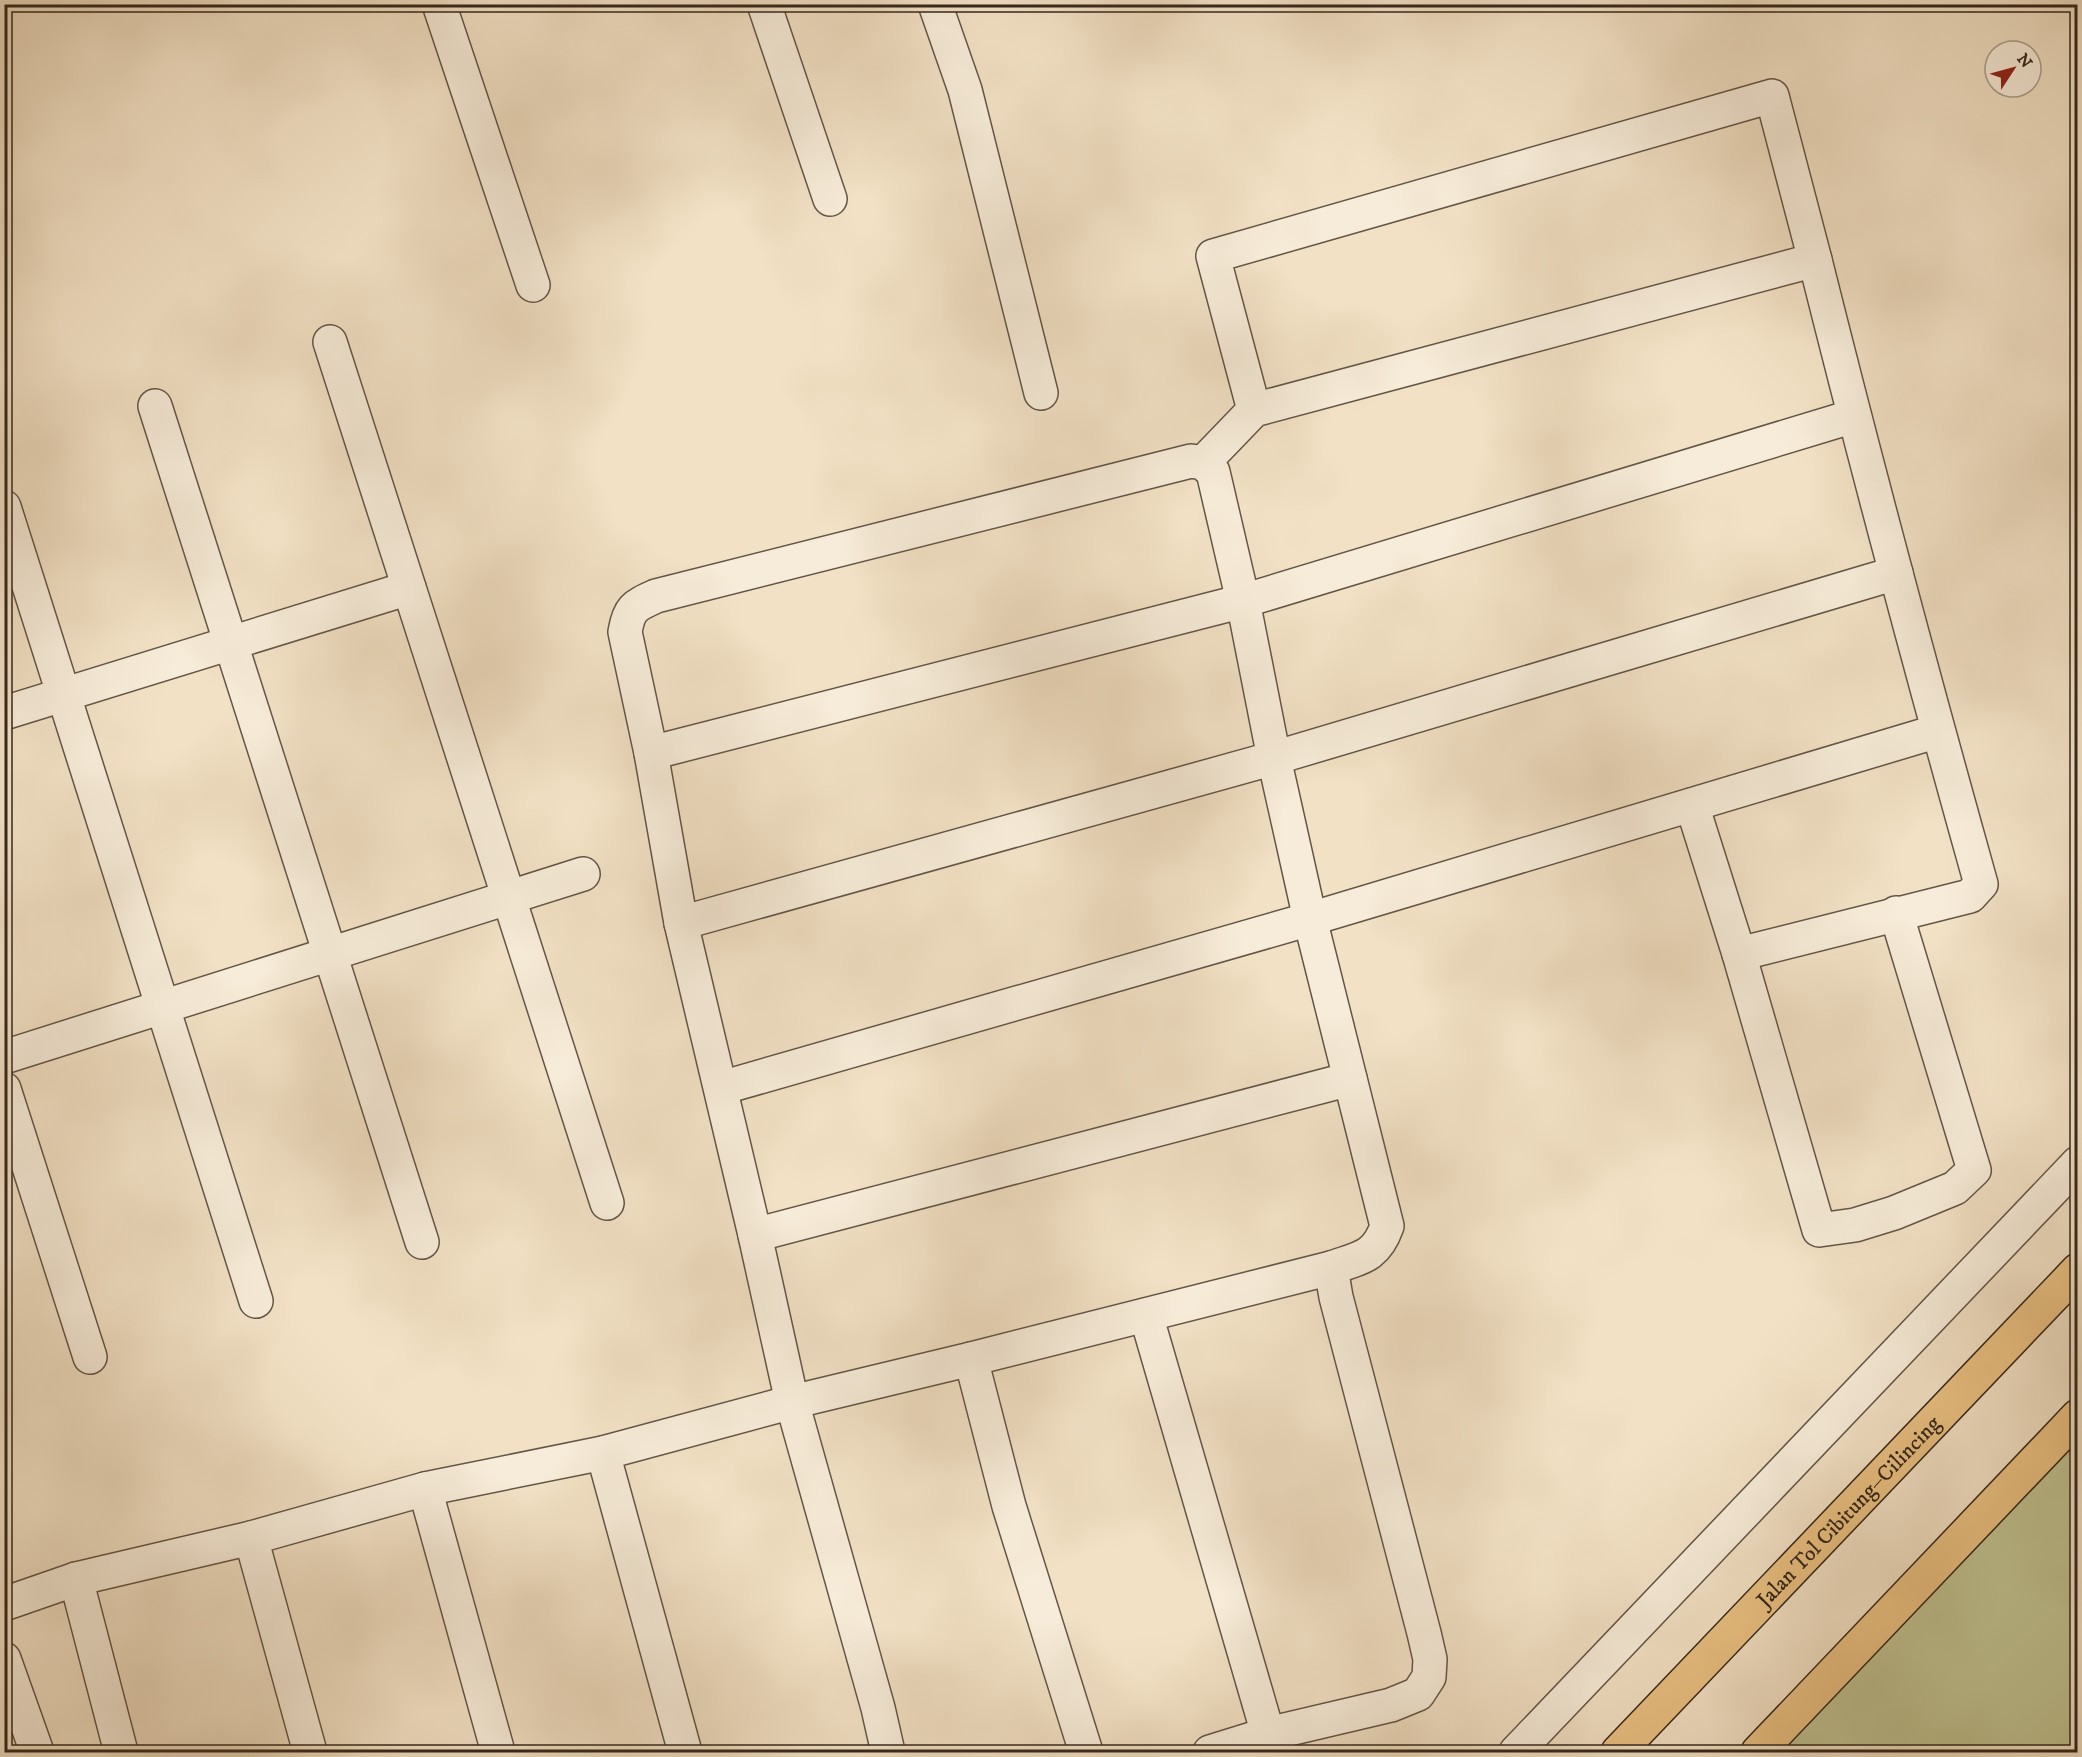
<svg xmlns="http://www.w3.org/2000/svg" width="2082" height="1757" viewBox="0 0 2082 1757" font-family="'IM FELL DW Pica',serif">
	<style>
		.green { fill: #bfc191; stroke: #7a7457; stroke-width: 1.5 }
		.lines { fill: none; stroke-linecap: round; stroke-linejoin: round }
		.minor-casing { stroke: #645647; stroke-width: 36 }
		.motorway-casing { stroke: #34281d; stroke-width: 36 }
		.minor { stroke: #f7ecd9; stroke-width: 33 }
		.motorway { stroke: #e9c082; stroke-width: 33 }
		.labels { text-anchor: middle; stroke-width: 4.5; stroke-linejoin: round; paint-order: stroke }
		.street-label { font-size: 22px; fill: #34281d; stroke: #f7ecd9 }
	</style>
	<rect width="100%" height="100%" fill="#f2e1c5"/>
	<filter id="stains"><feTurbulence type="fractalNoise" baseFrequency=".00333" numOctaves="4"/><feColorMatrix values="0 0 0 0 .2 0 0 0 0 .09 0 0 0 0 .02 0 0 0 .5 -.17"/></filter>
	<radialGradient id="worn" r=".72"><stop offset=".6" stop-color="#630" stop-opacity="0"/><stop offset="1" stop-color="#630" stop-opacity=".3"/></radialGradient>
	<path class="green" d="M2077,1416V1752H1758Z"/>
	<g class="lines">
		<defs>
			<g id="minor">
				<path d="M439,4L533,285"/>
				<path d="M764,4L830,199"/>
				<path d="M935,4L965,90L1041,393"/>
				<path d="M330,342L607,1203"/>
				<path d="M155,406L422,1242"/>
				<path d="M1203,463L1254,410L1815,260L1772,96L1213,256L1254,410"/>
				<path d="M4,507L256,1301"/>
				<path d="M4,713L409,588"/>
				<path d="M651,753L1243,601L1854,416"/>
				<path d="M1692,805L1739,954L1819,1230L1855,1225L1894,1213L1955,1188L1974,1170L1896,913"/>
				<path d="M681,923L1274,758L1896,573"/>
				<path d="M1739,954L1970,896L1981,884C1923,677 1867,468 1815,260"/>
				<path d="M4,1057L583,874"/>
				<path d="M721,1088L1310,919L1938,731"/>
				<path d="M4,1089L90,1357"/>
				<path d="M755,1235L1350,1079"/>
				<path d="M1146,1315L1268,1734"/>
				<path d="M971,1359L1009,1506L1086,1752"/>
				<path d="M603,1453L685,1752"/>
				<path d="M425,1489L498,1752"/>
				<path d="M251,1538L310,1752"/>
				<path d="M76,1579L121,1752"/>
				<path d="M4,1604L76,1579L251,1538L425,1489L603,1453L792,1402L971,1359L1331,1268L1336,1297L1424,1633L1430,1659L1429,1677L1418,1694L1391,1705L1268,1734L1210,1752"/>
				<path d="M4,1659L37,1752"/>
				<path d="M888,1752L878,1708L792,1402L755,1235L681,923L651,753L625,632C629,608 634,606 656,596L1191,461L1203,463L1213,472L1243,601L1274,758L1310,919L1387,1226C1376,1258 1359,1258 1331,1268"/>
				<path d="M1516,1752L2078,1163"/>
			</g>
			<g id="motorway">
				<path id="s1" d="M1618,1752L2078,1270"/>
				<path d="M1758,1752L2078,1416"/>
			</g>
		</defs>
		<use href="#minor" class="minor-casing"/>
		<use href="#motorway" class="motorway-casing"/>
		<use href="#minor" class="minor"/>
		<use href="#motorway" class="motorway"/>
	</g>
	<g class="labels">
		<g class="street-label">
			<text dy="8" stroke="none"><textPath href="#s1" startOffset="333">Jalan Tol Cibitung–Cilincing</textPath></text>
		</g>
	</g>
	<rect width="2082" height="1757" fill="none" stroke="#f2e1c5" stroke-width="24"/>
	<rect x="6" y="6" width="2070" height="1745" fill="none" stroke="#34281d" stroke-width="3"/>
	<rect x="12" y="12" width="2058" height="1733" fill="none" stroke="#34281d" stroke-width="1.5"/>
	<g transform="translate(2013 69) rotate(54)"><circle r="28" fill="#f7ecd9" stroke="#a99e8e" stroke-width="1.5"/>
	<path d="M0-4.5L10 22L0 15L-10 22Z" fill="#8f2418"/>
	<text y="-9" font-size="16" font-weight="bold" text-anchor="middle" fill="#34281d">N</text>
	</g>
	<rect width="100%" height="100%" filter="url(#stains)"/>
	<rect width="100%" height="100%" fill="url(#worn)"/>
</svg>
